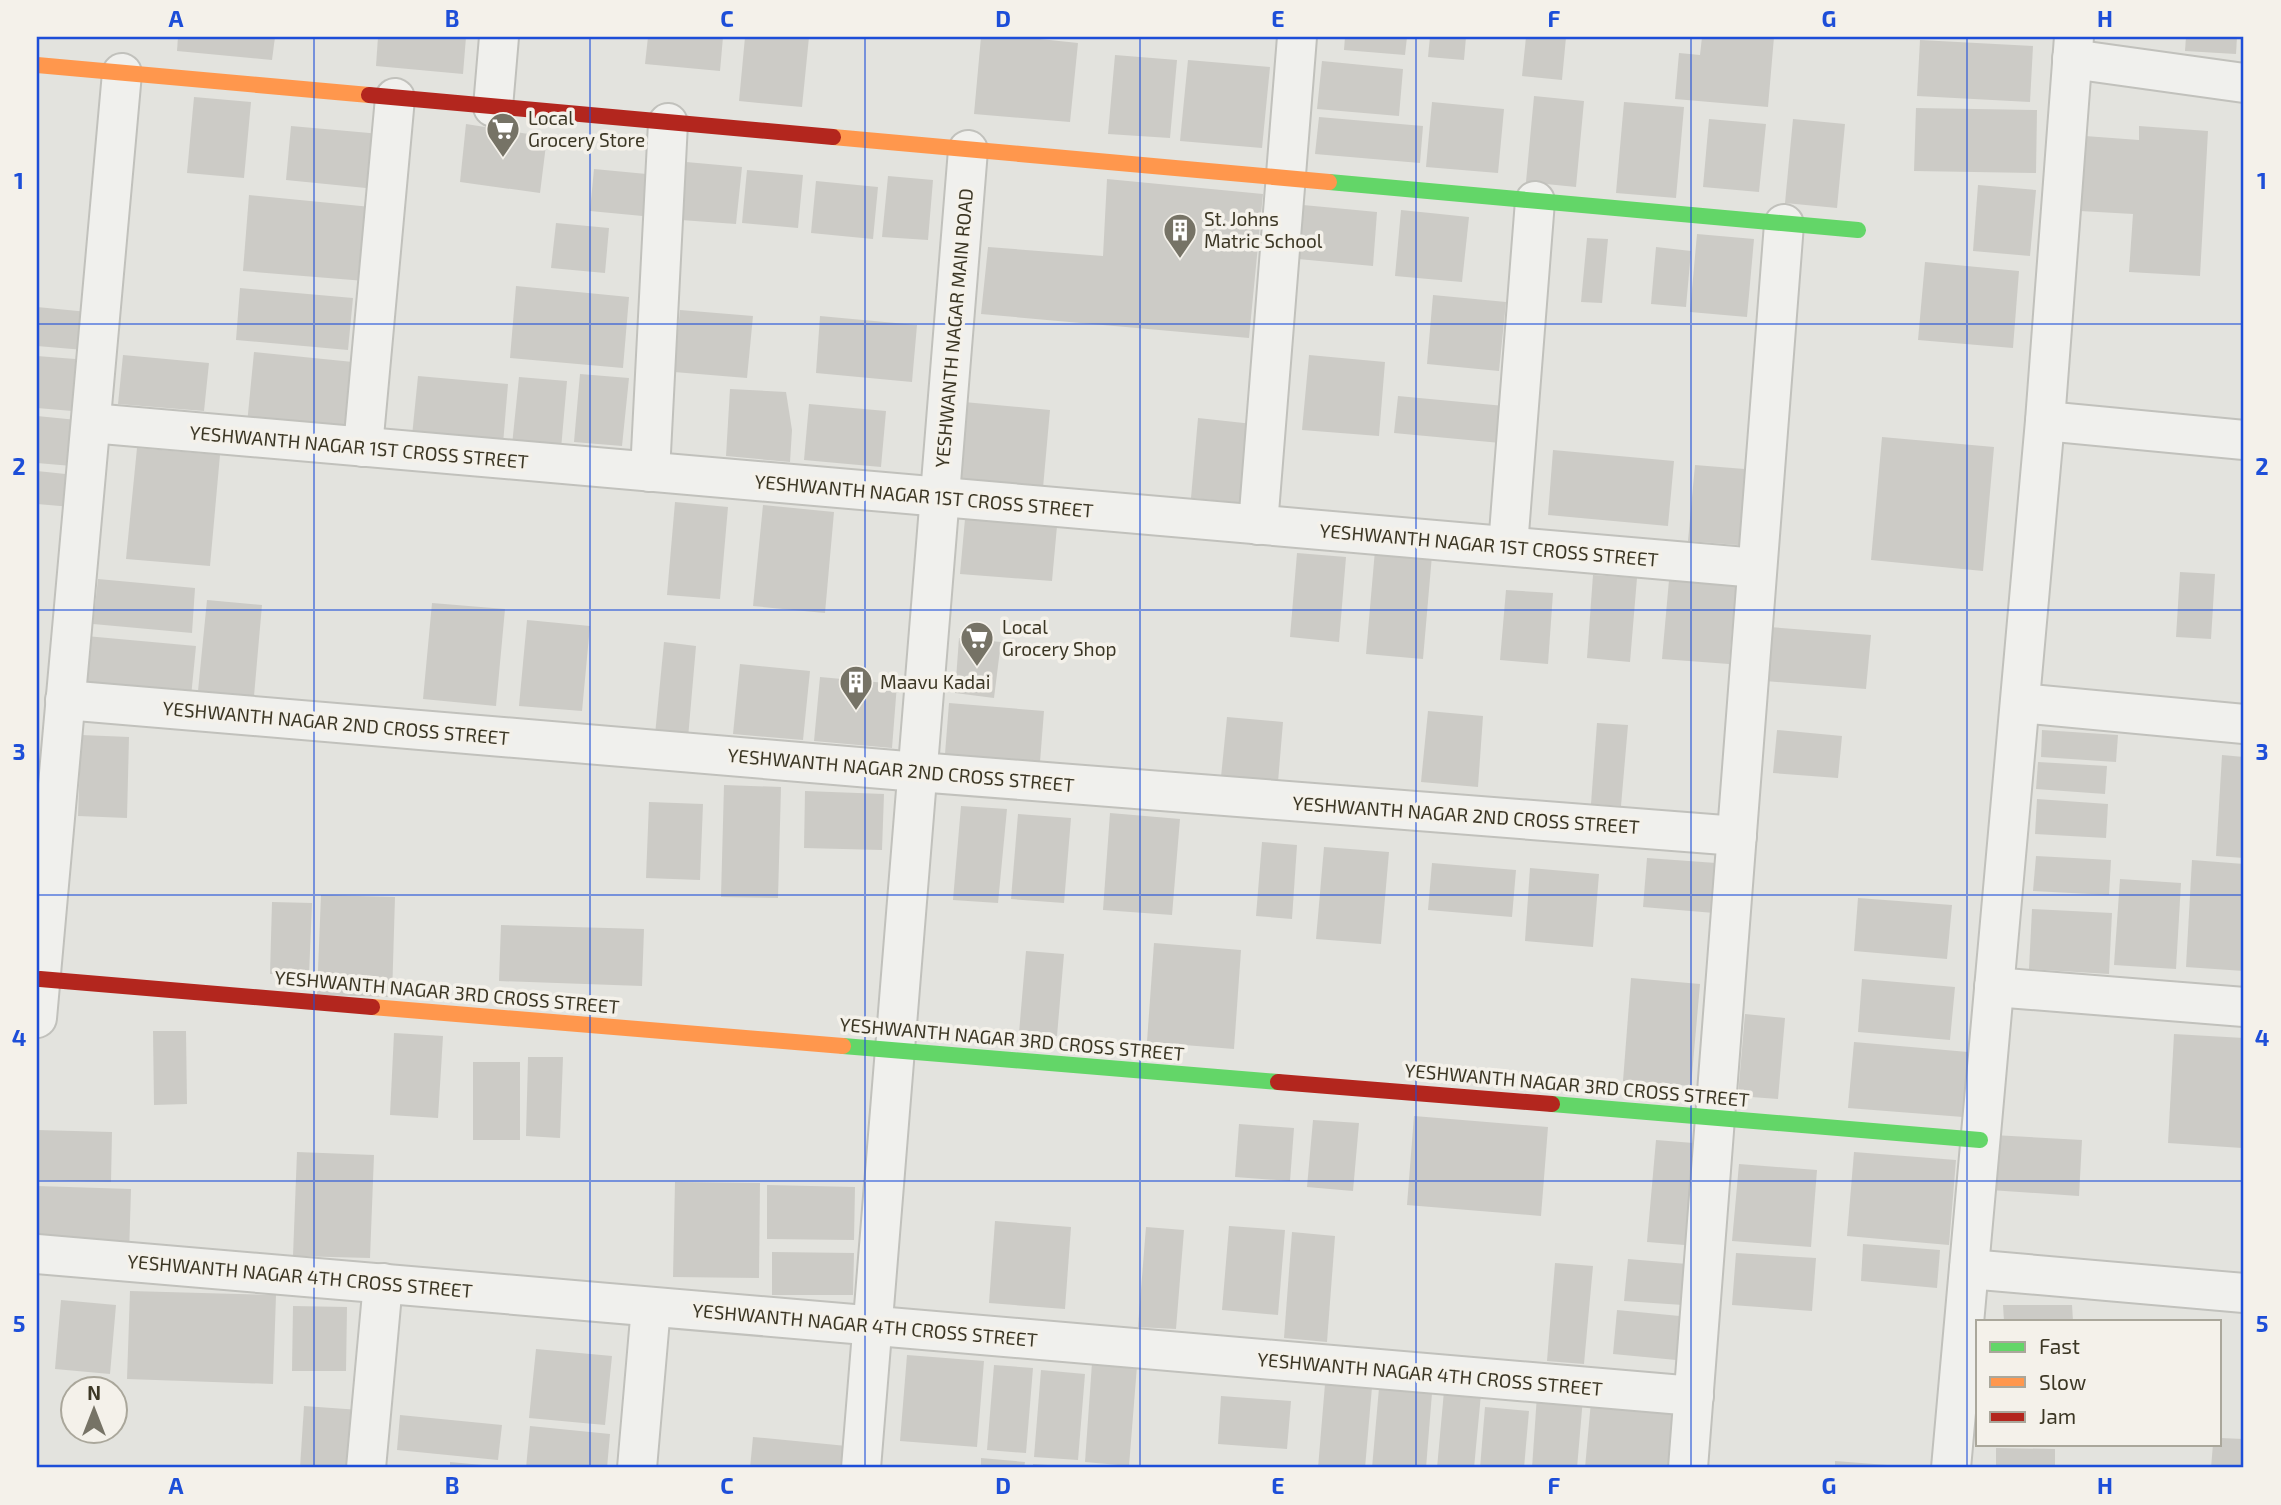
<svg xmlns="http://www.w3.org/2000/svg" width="2281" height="1505" viewBox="0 0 2281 1505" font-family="'Exo 2',sans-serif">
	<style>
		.building { fill: #cccbc6 }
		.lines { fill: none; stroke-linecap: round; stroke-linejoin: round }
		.street-casing { stroke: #c1c1bc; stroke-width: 42 }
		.street { stroke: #f0f0ed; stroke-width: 38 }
		.fast { stroke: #63d668; stroke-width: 16 }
		.slow { stroke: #ff974d; stroke-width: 16 }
		.jam { stroke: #b3261e; stroke-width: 16 }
		.grid { fill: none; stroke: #1d4ed8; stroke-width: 2; stroke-opacity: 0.55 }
		.labels { text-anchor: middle; stroke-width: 7; stroke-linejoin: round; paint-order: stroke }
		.poi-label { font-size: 19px; fill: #3c3725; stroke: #f4f1ea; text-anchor: start }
		.street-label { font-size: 19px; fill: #3c3725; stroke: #f4f1ea }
		.neatline { fill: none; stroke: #1d4ed8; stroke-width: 2.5 }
		.grid-label { font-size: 23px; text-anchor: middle; font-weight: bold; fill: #1d4ed8 }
	</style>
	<rect width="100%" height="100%" fill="#e3e3de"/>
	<g class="building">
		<path d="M178,37H275L272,60L177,51Z"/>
		<path d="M378,37H466L463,74L376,66Z"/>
		<path d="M648,37H723L720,71L645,64Z"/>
		<path d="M745,37H809L802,107L739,101Z"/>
		<path d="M981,37H1021L1078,43L1070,122L974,114Z"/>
		<path d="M1345,37H1407L1405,55L1344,50Z"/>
		<path d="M1430,37H1466L1464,60L1428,57Z"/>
		<path d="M1526,37H1566L1562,80L1522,76Z"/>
		<path d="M1702,37H1774L1768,107L1675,99L1679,53L1700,55Z"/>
		<path d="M2186,37H2237L2236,54L2185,51Z"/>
		<path d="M1920,40L2033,46L2030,102L1917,96Z"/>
		<path d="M1115,55L1177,60L1170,138L1108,134Z"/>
		<path d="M1188,60L1270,67L1262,148L1180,141Z"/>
		<path d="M1322,61L1403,69L1399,116L1317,109Z"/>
		<path d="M1534,96L1584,101L1576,187L1526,182Z"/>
		<path d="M194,97L251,102L244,178L187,173Z"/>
		<path d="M1432,102L1504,109L1498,173L1426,167Z"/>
		<path d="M1624,102L1684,107L1676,198L1616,193Z"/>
		<path d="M1916,108L2037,110L2036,173L1914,171Z"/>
		<path d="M1319,117L1423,126L1420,163L1315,154Z"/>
		<path d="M1709,119L1766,124L1759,192L1703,187Z"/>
		<path d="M1793,119L1845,124L1837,208L1785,203Z"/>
		<path d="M466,124L547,137L540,193L460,182Z"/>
		<path d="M291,126L392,135L386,190L286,180Z"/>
		<path d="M2139,126L2208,131L2200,276L2129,272L2133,214L2080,211L2085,136L2139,140Z"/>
		<path d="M686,162L742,167L736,224L681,220Z"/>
		<path d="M594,169L657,175L653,217L590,211Z"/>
		<path d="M747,170L803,175L798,228L742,223Z"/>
		<path d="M888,176L933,180L928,240L882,237Z"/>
		<path d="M1107,179L1263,194L1249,338L981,314L988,247L1103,256Z"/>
		<path d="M816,181L878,187L873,239L811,233Z"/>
		<path d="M1978,185L2036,190L2030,256L1973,251Z"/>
		<path d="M249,195L371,207L365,281L243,271Z"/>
		<path d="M1303,205L1377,212L1373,266L1298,259Z"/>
		<path d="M1401,210L1469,217L1462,282L1395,276Z"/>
		<path d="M556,223L609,228L605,273L551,268Z"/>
		<path d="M1697,234L1754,239L1747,317L1690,312Z"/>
		<path d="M1587,238L1608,239L1602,303L1581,302Z"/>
		<path d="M1656,247L1691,251L1686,307L1651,304Z"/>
		<path d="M1925,262L2019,271L2013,348L1918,340Z"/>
		<path d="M516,286L629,297L623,368L510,358Z"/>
		<path d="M240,288L353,298L348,350L236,340Z"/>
		<path d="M1433,295L1506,302L1499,371L1427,364Z"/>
		<path d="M37,307L88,312L84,350L37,346Z"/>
		<path d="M680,310L753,316L747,378L674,372Z"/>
		<path d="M820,316L917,325L912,382L816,373Z"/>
		<path d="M254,352L353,362L346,433L247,424Z"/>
		<path d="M123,355L209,363L204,411L118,404Z"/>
		<path d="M1309,355L1385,362L1379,436L1302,430Z"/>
		<path d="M37,356L88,360L84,412L37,408Z"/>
		<path d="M580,374L629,378L622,446L574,442Z"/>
		<path d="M418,376L508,384L503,444L412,436Z"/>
		<path d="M519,377L567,381L561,449L512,445Z"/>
		<path d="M730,389L786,392L792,430L790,462L726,456Z"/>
		<path d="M1398,396L1515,407L1511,444L1394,433Z"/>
		<path d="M964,402L1050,410L1042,499L956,492Z"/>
		<path d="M809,404L886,411L881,467L804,460Z"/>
		<path d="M37,416L77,420L72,466L37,463Z"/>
		<path d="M1198,418L1253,424L1245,503L1191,498Z"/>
		<path d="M1882,437L1994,447L1983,571L1871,560Z"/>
		<path d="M137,448L220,455L210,566L126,559Z"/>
		<path d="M1553,450L1674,461L1668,526L1548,515Z"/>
		<path d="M1695,465L1757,470L1750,546L1688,541Z"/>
		<path d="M37,471L75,475L72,507L37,504Z"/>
		<path d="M675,502L728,507L720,599L667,595Z"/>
		<path d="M763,505L834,512L825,613L753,606Z"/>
		<path d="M965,519L1057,526L1052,581L960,574Z"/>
		<path d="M1375,550L1432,555L1423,659L1366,654Z"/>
		<path d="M1297,553L1346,557L1339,642L1290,637Z"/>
		<path d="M2180,572L2215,574L2211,639L2176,637Z"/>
		<path d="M1593,575L1637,578L1630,662L1587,658Z"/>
		<path d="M98,579L195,588L192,633L93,624Z"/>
		<path d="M1669,580L1736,585L1729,664L1662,659Z"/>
		<path d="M1506,590L1553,593L1548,664L1500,660Z"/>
		<path d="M207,600L262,605L254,696L198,691Z"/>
		<path d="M432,603L505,609L496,706L423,699Z"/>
		<path d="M527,620L590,626L582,711L519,706Z"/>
		<path d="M1769,627L1871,635L1866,689L1765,681Z"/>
		<path d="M86,636L196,646L191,697L81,687Z"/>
		<path d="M959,638L1001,642L994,698L955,693Z"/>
		<path d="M664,642L696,646L688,738L655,735Z"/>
		<path d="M740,664L810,671L803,740L733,734Z"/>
		<path d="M820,677L897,684L892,748L814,741Z"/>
		<path d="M949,703L1044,711L1040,762L945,754Z"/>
		<path d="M1428,711L1483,716L1478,787L1421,782Z"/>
		<path d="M1227,717L1283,722L1278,782L1221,777Z"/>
		<path d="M1597,723L1628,725L1621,806L1591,804Z"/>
		<path d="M1777,730L1842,736L1838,778L1773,773Z"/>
		<path d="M2042,730L2118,735L2116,762L2041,757Z"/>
		<path d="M81,735L129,737L127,818L78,816Z"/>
		<path d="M2222,755L2244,757V858L2216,856Z"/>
		<path d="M2038,762L2107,766L2105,794L2036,789Z"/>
		<path d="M724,785L781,787L778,898L721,897Z"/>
		<path d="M805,791L884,794L882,850L804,848Z"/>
		<path d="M2037,799L2108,804L2106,838L2035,834Z"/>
		<path d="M649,802L703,804L700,880L646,878Z"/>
		<path d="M961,806L1007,809L998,903L953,900Z"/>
		<path d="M1110,813L1180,819L1172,915L1103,910Z"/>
		<path d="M1018,814L1071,818L1064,903L1011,899Z"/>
		<path d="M1262,842L1297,845L1292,919L1256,916Z"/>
		<path d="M1324,847L1389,852L1381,944L1316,939Z"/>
		<path d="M2036,856L2111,860L2109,895L2033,891Z"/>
		<path d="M1647,858L1730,864L1726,914L1643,907Z"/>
		<path d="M2192,860L2244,864V971L2186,967Z"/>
		<path d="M1432,863L1516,870L1512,917L1428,910Z"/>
		<path d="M1530,868L1599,874L1593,947L1525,941Z"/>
		<path d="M2120,879L2181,883L2176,969L2114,965Z"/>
		<path d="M321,895L395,897L392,997L317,995Z"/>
		<path d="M1858,898L1952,905L1947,959L1854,951Z"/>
		<path d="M272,902L312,903L309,975L270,974Z"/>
		<path d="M2032,909L2112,913L2109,974L2029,969Z"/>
		<path d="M501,925L644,929L642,986L499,981Z"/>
		<path d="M1154,943L1241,950L1234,1049L1147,1042Z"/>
		<path d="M1026,951L1064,954L1057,1036L1019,1033Z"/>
		<path d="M1631,978L1700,984L1691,1086L1623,1081Z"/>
		<path d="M1862,979L1955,987L1950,1040L1858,1032Z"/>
		<path d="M1745,1014L1785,1018L1778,1099L1738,1096Z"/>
		<path d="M153,1031H186L187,1104L154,1105Z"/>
		<path d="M394,1033L443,1036L438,1118L390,1115Z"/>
		<path d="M2174,1034L2244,1038L2242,1148L2168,1143Z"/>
		<path d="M1854,1042L1968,1052L1963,1117L1848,1108Z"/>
		<path d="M528,1057H563L560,1138L526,1136Z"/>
		<rect x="473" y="1062" width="47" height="78"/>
		<path d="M1414,1116L1548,1127L1541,1216L1407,1205Z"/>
		<path d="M1313,1120L1359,1123L1353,1191L1307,1187Z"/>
		<path d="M1239,1124L1294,1128L1290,1181L1235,1177Z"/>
		<path d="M37,1130L112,1132L111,1182L37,1180Z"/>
		<path d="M1993,1135L2082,1140L2079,1196L1990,1190Z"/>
		<path d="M1656,1140L1706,1144L1697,1246L1647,1242Z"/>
		<path d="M297,1152L374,1155L370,1258L293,1256Z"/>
		<path d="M1854,1152L1956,1160L1949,1245L1847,1236Z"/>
		<path d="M1739,1164L1817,1170L1811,1247L1732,1241Z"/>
		<path d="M675,1182L760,1183L759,1278L673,1277Z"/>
		<path d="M767,1185L855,1187L854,1240L767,1239Z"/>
		<path d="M37,1186L131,1189L129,1255L37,1252Z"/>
		<path d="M995,1221L1071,1227L1065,1309L989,1303Z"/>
		<path d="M1229,1226L1285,1230L1278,1315L1222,1310Z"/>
		<path d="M1146,1227L1184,1230L1176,1329L1138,1327Z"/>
		<path d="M1292,1232L1335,1236L1327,1342L1284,1338Z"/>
		<path d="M1863,1244L1940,1250L1937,1288L1861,1281Z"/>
		<path d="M772,1252L854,1253L853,1295H772Z"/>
		<path d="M1736,1253L1816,1258L1812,1311L1732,1305Z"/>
		<path d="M1628,1259L1687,1264L1683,1305L1624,1301Z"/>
		<path d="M1555,1263L1593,1266L1584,1364L1547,1361Z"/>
		<path d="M130,1291L276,1295L273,1384L127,1379Z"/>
		<path d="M61,1300L116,1305L110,1374L55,1369Z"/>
		<path d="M2003,1305H2072L2073,1321H2004Z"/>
		<path d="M293,1306L347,1307L346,1371H292Z"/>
		<path d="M1617,1310L1690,1317L1687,1361L1613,1354Z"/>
		<path d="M536,1349L612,1356L605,1425L529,1418Z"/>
		<path d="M907,1355L984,1361L977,1447L900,1441Z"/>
		<path d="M1092,1363L1137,1366L1129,1466L1085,1462Z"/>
		<path d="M994,1365L1033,1368L1026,1453L987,1450Z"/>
		<path d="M1041,1370L1085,1374L1078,1460L1034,1457Z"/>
		<path d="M1325,1384L1372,1387L1365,1468H1318Z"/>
		<path d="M1379,1388L1432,1393L1426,1468H1372Z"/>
		<path d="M1444,1391L1481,1394L1474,1468H1437Z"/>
		<path d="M1537,1395L1583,1398L1577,1468H1532Z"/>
		<path d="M1221,1396L1291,1401L1287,1449L1218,1444Z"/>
		<path d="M1591,1401L1689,1409L1684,1468H1585Z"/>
		<path d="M304,1406L360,1410L356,1468H300Z"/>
		<path d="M1485,1407L1529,1411L1524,1468H1480Z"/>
		<path d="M400,1415L502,1425L498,1460L397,1450Z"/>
		<path d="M530,1426L610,1434L607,1468H526Z"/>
		<path d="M753,1437L857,1447L855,1468H750Z"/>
		<path d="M2220,1438L2244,1439V1468H2211L2213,1444H2220Z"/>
		<path d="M1996,1448L2055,1449V1468H1996Z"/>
		<path d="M981,1458L1025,1462L1024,1468H981Z"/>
		<path d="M1835,1461L1900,1466V1468H1835Z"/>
		<path d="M450,1462L493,1466V1468H450Z"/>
		<path d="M1033,1464L1062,1466V1468H1033Z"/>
	</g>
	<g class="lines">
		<defs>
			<g id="street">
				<path d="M2072,59L2244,83"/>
				<path d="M493,107L499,37"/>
				<path d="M2045,421L2244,440"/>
				<path d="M91,423L1757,568"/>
				<path d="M363,447L395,98"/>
				<path d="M650,472L668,123"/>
				<path d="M1258,525L1297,37"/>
				<path d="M1508,546L1535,201"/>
				<path d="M65,700L918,772L1737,836"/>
				<path d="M2020,703L2244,724"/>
				<path d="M1994,987L2244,1007"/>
				<path d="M37,1018L122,73"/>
				<path d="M37,1254L1694,1396"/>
				<path d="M1969,1269L2244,1293"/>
				<path d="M366,1468L383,1283"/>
				<path d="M637,1468L651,1307"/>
				<path d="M861,1468L968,150"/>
				<path d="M1688,1468L1784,224"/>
				<path d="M1951,1468L2045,421L2074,37"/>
			</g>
		</defs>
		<use href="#street" class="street-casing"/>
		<use href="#street" class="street"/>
		<g class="fast">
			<path d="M1329,182L1858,230"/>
			<path d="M843,1046L1278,1082"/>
			<path d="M1552,1104L1980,1140"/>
		</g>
		<g class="slow">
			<path d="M37,65L369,95"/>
			<path d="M833,137L1329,182"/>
			<path d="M372,1007L843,1046"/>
		</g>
		<g class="jam">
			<path d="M369,95L833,137"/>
			<path d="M40,979L372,1007"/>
			<path d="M1278,1082L1552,1104"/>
		</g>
	</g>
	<path class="grid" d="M314,37V1468M590,37V1468M865,37V1468M1140,37V1468M1416,37V1468M1691,37V1468M1967,37V1468M37,324H2244M37,610H2244M37,895H2244M37,1181H2244"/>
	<defs>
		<symbol id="supermarket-pin" viewBox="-11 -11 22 30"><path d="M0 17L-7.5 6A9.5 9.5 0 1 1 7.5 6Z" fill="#767366" stroke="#f4f1ea"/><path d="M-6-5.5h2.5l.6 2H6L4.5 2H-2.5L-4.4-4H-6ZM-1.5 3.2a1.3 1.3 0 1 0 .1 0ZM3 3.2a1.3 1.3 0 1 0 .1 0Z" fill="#fff"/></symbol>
		<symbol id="building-pin" viewBox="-11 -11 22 30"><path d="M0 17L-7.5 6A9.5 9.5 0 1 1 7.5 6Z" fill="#767366" stroke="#f4f1ea"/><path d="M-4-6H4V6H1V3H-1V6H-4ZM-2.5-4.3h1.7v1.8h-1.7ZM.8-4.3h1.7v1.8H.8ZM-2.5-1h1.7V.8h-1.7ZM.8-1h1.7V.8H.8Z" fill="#fff"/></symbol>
	</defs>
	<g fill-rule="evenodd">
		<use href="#supermarket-pin" x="484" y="110" width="38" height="52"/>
		<use href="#building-pin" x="1161" y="211" width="38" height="52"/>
		<use href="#supermarket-pin" x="958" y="619" width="38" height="52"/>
		<use href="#building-pin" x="837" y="663" width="38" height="52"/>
	</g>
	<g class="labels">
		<g class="poi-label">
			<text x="528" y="125">Local<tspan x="528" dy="22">Grocery Store</tspan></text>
			<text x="1204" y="226">St. Johns<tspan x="1204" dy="22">Matric School</tspan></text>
			<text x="1002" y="634">Local<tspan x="1002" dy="22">Grocery Shop</tspan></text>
			<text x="880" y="689">Maavu Kadai</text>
		</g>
		<g class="street-label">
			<text transform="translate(954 328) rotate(-85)" y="7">YESHWANTH NAGAR MAIN ROAD</text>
			<text transform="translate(359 447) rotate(5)" y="7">YESHWANTH NAGAR 1ST CROSS STREET</text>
			<text transform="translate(924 496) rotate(5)" y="7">YESHWANTH NAGAR 1ST CROSS STREET</text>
			<text transform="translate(1489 545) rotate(5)" y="7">YESHWANTH NAGAR 1ST CROSS STREET</text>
			<text transform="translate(336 723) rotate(5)" y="7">YESHWANTH NAGAR 2ND CROSS STREET</text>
			<text transform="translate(901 770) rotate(5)" y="7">YESHWANTH NAGAR 2ND CROSS STREET</text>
			<text transform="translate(1466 815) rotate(4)" y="7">YESHWANTH NAGAR 2ND CROSS STREET</text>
			<text transform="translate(447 992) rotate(5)" y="7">YESHWANTH NAGAR 3RD CROSS STREET</text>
			<text transform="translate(1012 1039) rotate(5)" y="7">YESHWANTH NAGAR 3RD CROSS STREET</text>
			<text transform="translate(1577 1085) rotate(5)" y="7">YESHWANTH NAGAR 3RD CROSS STREET</text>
			<text transform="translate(300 1276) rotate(5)" y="7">YESHWANTH NAGAR 4TH CROSS STREET</text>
			<text transform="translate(865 1325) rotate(5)" y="7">YESHWANTH NAGAR 4TH CROSS STREET</text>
			<text transform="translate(1430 1374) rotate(5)" y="7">YESHWANTH NAGAR 4TH CROSS STREET</text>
		</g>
	</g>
	<rect width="2281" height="1505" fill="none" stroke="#f4f1ea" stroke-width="77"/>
	<rect x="1976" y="1320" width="245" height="126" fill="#f4f1ea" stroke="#aaa79b" stroke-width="2"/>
	<rect x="1990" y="1342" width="35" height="10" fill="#63d668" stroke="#aaa79b" stroke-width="2"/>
	<text x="2039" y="1354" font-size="21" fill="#3c3725">Fast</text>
	<rect x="1990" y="1377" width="35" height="10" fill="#ff974d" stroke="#aaa79b" stroke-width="2"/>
	<text x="2039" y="1390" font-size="21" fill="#3c3725">Slow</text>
	<rect x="1990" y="1412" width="35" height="10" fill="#b3261e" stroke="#aaa79b" stroke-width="2"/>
	<text x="2039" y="1424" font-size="21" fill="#3c3725">Jam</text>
	<g transform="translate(94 1410)"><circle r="33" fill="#f4f1ea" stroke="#aaa79b" stroke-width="2"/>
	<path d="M0-5L12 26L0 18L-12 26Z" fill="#767366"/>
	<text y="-10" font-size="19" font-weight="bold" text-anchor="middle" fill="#3c3725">N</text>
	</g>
	<rect x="38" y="38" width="2204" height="1428" class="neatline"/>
	<g class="grid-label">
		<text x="176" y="27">A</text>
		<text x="452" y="27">B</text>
		<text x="727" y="27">C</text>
		<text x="1003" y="27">D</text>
		<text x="1278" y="27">E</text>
		<text x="1554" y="27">F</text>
		<text x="1829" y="27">G</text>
		<text x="2105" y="27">H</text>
		<text x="19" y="189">1</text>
		<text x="2262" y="189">1</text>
		<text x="19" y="475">2</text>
		<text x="2262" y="475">2</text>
		<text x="19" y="760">3</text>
		<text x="2262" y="760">3</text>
		<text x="19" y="1046">4</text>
		<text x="2262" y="1046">4</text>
		<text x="19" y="1332">5</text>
		<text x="2262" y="1332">5</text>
		<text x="176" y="1494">A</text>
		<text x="452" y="1494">B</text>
		<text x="727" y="1494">C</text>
		<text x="1003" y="1494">D</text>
		<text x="1278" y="1494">E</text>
		<text x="1554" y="1494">F</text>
		<text x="1829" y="1494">G</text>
		<text x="2105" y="1494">H</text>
	</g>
</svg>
